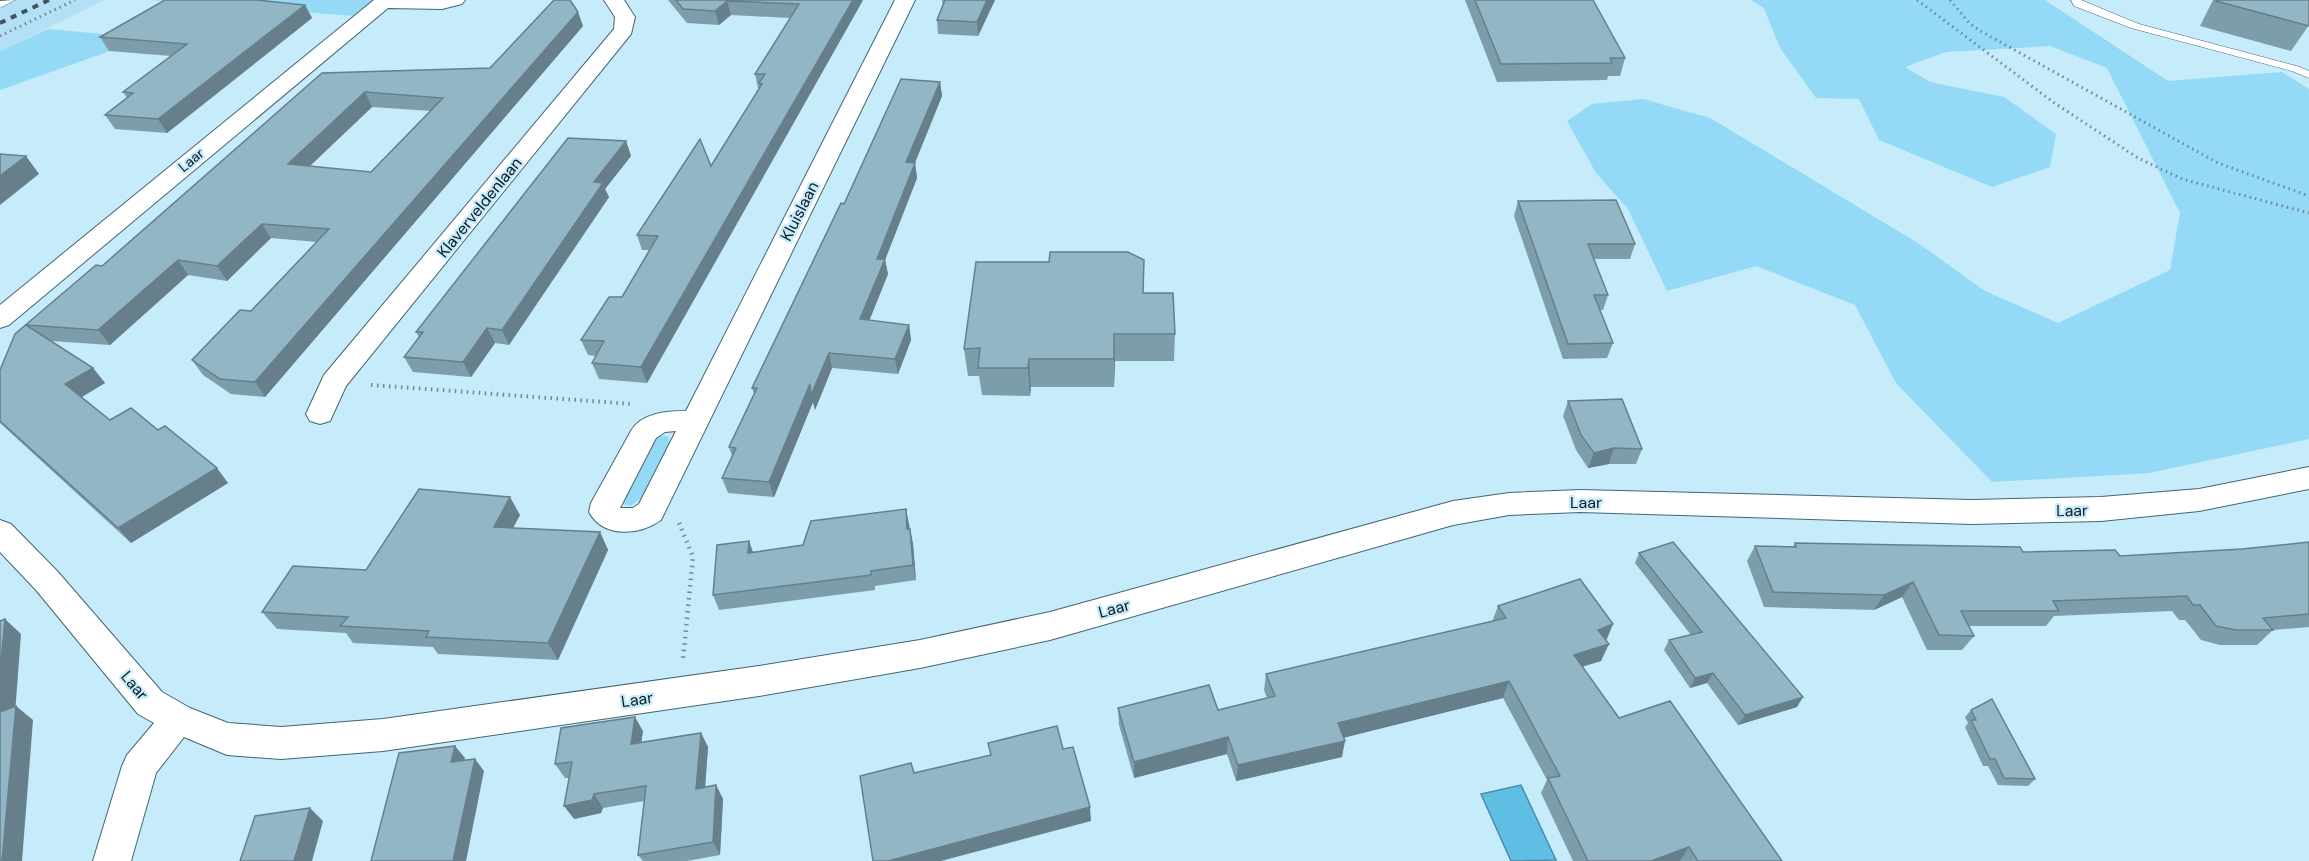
<svg xmlns="http://www.w3.org/2000/svg" width="2309" height="861" viewBox="0 0 2309 861" font-family="'DM Sans',sans-serif">
	<style>
		.built { fill: #b4e0f5 }
		.green { fill: #94d9f6 }
		.water { fill: #60bee4; stroke: #488eaa; stroke-width: 1.5 }
		.lines { fill: none; stroke-linecap: round; stroke-linejoin: round }
		.lane-casing { stroke: #446573; stroke-width: 1 }
		.street-casing { stroke: #446573; stroke-width: 2 }
		.path-far2 { stroke: #6f8994; stroke-width: 3; stroke-dasharray: 1.5 4; stroke-linecap: butt }
		.path-far1 { stroke: #6f8994; stroke-width: 4; stroke-dasharray: 1.5 4.5; stroke-linecap: butt }
		.path { stroke: #6f8994; stroke-width: 4.5; stroke-dasharray: 1.5 5; stroke-linecap: butt }
		.lane { fill: #fff; fill-rule: evenodd }
		.street { fill: #fff; fill-rule: evenodd }
		.rail { stroke: #3f535c; stroke-width: 4; stroke-dasharray: 6 6; stroke-linecap: butt }
		.wall { fill: #7e9daa; fill-rule: evenodd }
		.shaded-wall { fill: #677f8b }
		.building { fill: #93b6c6; stroke: #677f8b; stroke-width: 1.5; fill-rule: evenodd }
		.labels { text-anchor: middle; stroke-width: 4.5; stroke-linejoin: round; paint-order: stroke }
		.far-street-label { font-size: 14px; fill: #0f1d23; stroke: #c6ebfb }
		.street-label { font-size: 16px; fill: #0f1d23; stroke: #c6ebfb }
	</style>
	<rect width="100%" height="100%" fill="#c6ebfb"/>
	<path class="built" d="M17,0H105L0,51V7Z"/>
	<g class="green">
		<path d="M150,0H374L354,16Z"/>
		<path d="M1751,0H2045L2168,81L2282,72L2309,89V439L2149,473L1992,482L1896,383L1855,305L1756,266L1667,291L1628,209L1596,173L1567,121L1592,104L1643,99L1710,118L1918,243L1985,291L2058,323L2170,270L2180,213L2107,68L2050,46L1946,52L1905,67L1930,82L2004,97L2056,134L2050,167L1992,187L1879,140L1859,99L1816,98L1780,48L1764,8Z"/>
		<path d="M48,29L147,38L0,90V51Z"/>
		<path d="M657,436H668L670,443L641,498L631,506L620,503Z"/>
	</g>
	<path class="water" d="M1521,785L1556,860L1511,861L1481,794Z"/>
	<g class="lines">
		<defs>
			<g id="lane">
				<path d="M15,0L0,8V1Z"/>
				<path d="M2071,0H2081L2139,24L2300,67L2309,71V78L2292,71L2131,28L2074,6Z"/>
			</g>
			<g id="street">
				<path d="M374,0H465L462,4L442,9L388,8L9,325L0,328V305Z"/>
				<path d="M604,0H624L635,17L631,34L346,386L330,421L320,424L310,421L306,414L324,375L614,29L615,17Z"/>
				<path d="M895,0H915L661,520C639,536 603,538 589,512L591,503L631,431C641,413 667,411 686,411ZM676,431L639,504L633,508H620L656,438L665,432Z"/>
				<path d="M2309,467V489L2199,511L2101,521L1972,524L1580,512L1509,515L1453,525L1050,640L920,668L759,696L383,751L281,759L227,755L184,737L156,773L131,861H93L122,766L127,755L154,723L138,714L36,590L0,552V520L11,524L58,572L162,692L190,708L228,723L281,727L383,719L759,666L920,640L1050,612L1453,501L1509,493L1580,490L1972,500L2101,497L2199,489Z"/>
			</g>
		</defs>
		<use href="#lane" class="lane-casing"/>
		<use href="#street" class="street-casing"/>
		<g class="path-far2">
			<path d="M1917,0L2053,102L2138,158L2182,179L2309,213"/>
			<path d="M1950,0L1970,24L1984,33L2218,163L2309,196"/>
			<path d="M0,36L75,0"/>
		</g>
		<path class="path-far1" d="M371,385L632,404"/>
		<path class="path" d="M679,523L693,557L683,659"/>
		<use href="#lane" class="lane"/>
		<use href="#street" class="street"/>
		<path class="rail" d="M0,23L49,0"/>
	</g>
	<g class="wall">
		<path d="M668,0H863L647,383L599,379L592,363L596,356L588,355L581,340L622,297L649,250H642L637,235L711,166L760,88H758L755,74L790,18L731,15L719,25L687,23Z"/>
		<path d="M942,0H995L978,36L938,34L937,20L943,6Z"/>
		<path d="M1465,0H1593L1625,58L1620,76H1608L1607,80L1497,82Z"/>
		<path d="M2213,0H2309V25L2291,51L2200,26Z"/>
		<path d="M305,5L312,18L167,133L115,129L105,115L127,98L123,92L171,56L109,51L100,37Z"/>
		<path d="M583,26L265,397L231,394L203,375L192,360L251,311L317,242L271,238L227,281L188,275L110,345L51,341L93,368L105,383L82,397L110,420L158,430L228,483L131,543L0,423V370L15,334L102,266L322,73L490,68ZM372,107L431,111L371,172L309,167Z"/>
		<path d="M940,82L942,96L915,163L917,178L885,260L888,274L869,320L909,325L911,340L898,374L832,368L815,410L813,402L774,497L728,493L722,478L732,456L729,447L754,394L752,388L844,204Z"/>
		<path d="M626,141L631,156L605,189L609,197L509,345L495,343L471,377L413,372L404,357L419,337L416,332Z"/>
		<path d="M1518,201L1635,244L1630,259H1594L1608,295L1603,310H1600L1613,343L1607,358L1563,359L1514,216Z"/>
		<path d="M1049,262L1144,293L1175,334L1174,361H1115L1114,387H1031L1030,396L982,395L979,376H968L964,349Z"/>
		<path d="M1568,401L1642,449L1636,464H1609L1588,468L1576,450L1563,416Z"/>
		<path d="M520,515L513,528L600,532L608,550L558,660L438,654L433,647L353,643L346,633L277,629L262,612L366,570Z"/>
		<path d="M909,524L913,544L916,580L875,586V590L719,610L713,595L749,541L753,552L803,545Z"/>
		<path d="M2309,542V627L2273,630L2257,645H2220L2201,640L2185,620H2179L2172,611L2054,616L2046,626H1968L1974,636L1962,650H1927L1902,597L1874,610L1764,607L1747,561L1755,546L1793,547L1795,543L2120,556L2242,549Z"/>
		<path d="M1639,553L1797,707L1738,725L1707,683L1690,688L1664,650L1669,640L1691,635L1635,563Z"/>
		<path d="M1498,606L1613,624L1606,640L1601,661L1582,667L1619,718L1782,861H1573L1541,793L1547,780L1503,698L1344,737L1342,757L1236,781L1227,754L1134,778L1119,725L1118,708L1218,710L1267,698L1264,690L1266,674L1492,622Z"/>
		<path d="M1971,710L2035,779L2028,786L1998,785L1988,766H1983L1965,727L1968,723L1965,717Z"/>
		<path d="M643,731L641,742L701,733L708,747L705,787L716,785L723,799L720,855L687,861H643L638,855L644,801L603,808L601,813L574,819L569,778H565L555,764Z"/>
	</g>
	<g class="shaded-wall">
		<path d="M853,0H863L647,383L641,367Z"/>
		<path d="M987,0H995L978,36L977,22Z"/>
		<path d="M727,1L731,15L719,25L715,11Z"/>
		<path d="M305,5L312,18L167,133L158,119Z"/>
		<path d="M578,12L583,26L265,397L255,382Z"/>
		<path d="M940,82L942,96L909,177L906,162Z"/>
		<path d="M365,92L372,107L296,179L288,164Z"/>
		<path d="M626,141L631,156L605,189L609,197L509,345L502,330L594,182Z"/>
		<path d="M26,156L39,174L0,205V176Z"/>
		<path d="M915,163L917,178L885,260L888,274L864,334L860,319L877,259Z"/>
		<path d="M262,224L271,238L227,281L217,266Z"/>
		<path d="M178,260L188,275L110,345L98,330Z"/>
		<path d="M909,325L911,340L898,374L895,359Z"/>
		<path d="M487,328L495,343L471,377L463,362Z"/>
		<path d="M1114,334L1115,361L1114,387Z"/>
		<path d="M829,353L832,368L815,410L813,402L774,497L769,482L810,384Z"/>
		<path d="M1029,359L1031,387L1030,396L1028,368Z"/>
		<path d="M93,368L105,383L78,399L65,384Z"/>
		<path d="M1614,448L1609,464L1588,468L1594,453Z"/>
		<path d="M217,468L228,483L131,543L118,528Z"/>
		<path d="M510,497L520,515L504,544L494,527Z"/>
		<path d="M906,509L909,524L910,544L907,529Z"/>
		<path d="M910,529L913,544L916,580L913,565Z"/>
		<path d="M600,532L608,550L558,660L548,643Z"/>
		<path d="M749,541L754,556L748,553Z"/>
		<path d="M1913,582L1902,597L1874,610L1884,595Z"/>
		<path d="M5,619L21,634L14,727L0,716V675Z"/>
		<path d="M1613,624L1606,641L1598,630Z"/>
		<path d="M1609,644L1601,661L1567,671L1574,655Z"/>
		<path d="M1713,673L1707,683L1690,688L1695,678Z"/>
		<path d="M1509,681L1503,698L1335,740L1338,723Z"/>
		<path d="M1803,697L1797,707L1738,725L1745,715Z"/>
		<path d="M16,706L33,720L22,861H2Z"/>
		<path d="M635,717L643,731L639,758L631,744Z"/>
		<path d="M701,733L708,747L704,802L696,789Z"/>
		<path d="M1228,737L1227,754L1134,778V762Z"/>
		<path d="M1345,741L1342,757L1236,781L1238,765Z"/>
		<path d="M455,746L465,758L461,774L451,762Z"/>
		<path d="M475,759L484,771L466,861H453Z"/>
		<path d="M716,785L723,799L720,855L713,842Z"/>
		<path d="M594,794L603,808L601,813L574,819L564,806Z"/>
		<path d="M1090,807L1091,821L941,861H888Z"/>
		<path d="M310,808L323,821L312,861H294Z"/>
		<path d="M1689,847L1680,861H1651Z"/>
	</g>
	<g class="building">
		<path d="M165,0H256L305,5L158,119L105,115L133,93L123,92L187,44L100,37Z"/>
		<path d="M554,0H570L578,12L255,382L220,379L192,360L240,310L251,311L329,229L262,224L217,266L178,260L98,330L26,325L93,368L65,384L110,420L131,408L158,430L165,426L217,468L118,528L0,421V370L15,334L96,265L102,266L322,73L490,68ZM365,92L443,98L371,172L288,164Z"/>
		<path d="M676,0H853L641,367L592,363L604,341L581,340L609,297H622L658,236L637,235L700,139L711,166L762,84L759,83L765,74H755L799,4L727,1L715,11L683,9Z"/>
		<path d="M945,0H987L977,22L937,20Z"/>
		<path d="M1475,0H1593L1625,58H1610L1612,63L1501,64Z"/>
		<path d="M2217,0H2309V26L2216,1Z"/>
		<path d="M901,79L940,82L906,162L915,163L877,259H885L860,319L909,325L895,359L829,353L811,395L810,384L769,482L722,478L736,448L729,447L757,388H752L841,203L844,204Z"/>
		<path d="M568,138L626,141L594,182L603,183L502,330L487,328L463,362L404,357L423,332H416Z"/>
		<path d="M0,154L26,156L0,176Z"/>
		<path d="M1616,200L1635,244H1588L1608,295H1594L1613,343L1568,344L1518,201Z"/>
		<path d="M1050,252H1128L1144,260L1143,293H1173L1175,334H1114V359H1029L1028,368H978L980,348L964,349L976,262H1049Z"/>
		<path d="M1622,399L1642,449L1614,448L1594,453L1581,435L1568,401Z"/>
		<path d="M419,489L510,497L494,527L600,532L548,643L426,637L429,631L340,626L348,617L262,612L293,566L366,570Z"/>
		<path d="M906,509L907,529H910L913,565L871,571V575L713,595L717,545L749,541L748,553L803,545L811,521Z"/>
		<path d="M1673,542L1803,697L1745,715L1713,673L1695,678L1669,640L1702,632L1639,553Z"/>
		<path d="M2309,542V614L2263,618L2273,630H2236L2216,626L2200,605H2193L2187,596L2053,601L2059,611H1961L1974,636L1939,635L1913,582L1884,595L1773,592L1755,546L1796,547L1795,543L2020,547L2023,552L2115,550L2120,556L2242,549Z"/>
		<path d="M1580,579L1613,624L1598,630L1609,644L1574,655L1619,718L1670,701L1782,861H1698L1689,847L1651,861H1588L1548,778L1560,776L1509,681L1338,723L1345,741L1238,765L1228,737L1134,762L1118,708L1209,685L1218,710L1275,696L1266,674L1506,618L1498,606Z"/>
		<path d="M5,619L0,675V621Z"/>
		<path d="M1992,699L2035,779L2004,778L1995,759H1990L1971,720H1976L1971,710Z"/>
		<path d="M16,706L2,861H0V712Z"/>
		<path d="M635,717L631,744L701,733L696,789L716,785L713,842L638,855L646,786L594,794L592,800L564,806L572,762L555,764L561,728Z"/>
		<path d="M1057,726L1063,749L1073,747L1090,807L888,861H873L860,776L911,763L914,773L991,755L988,743Z"/>
		<path d="M455,746L451,762L475,759L453,861H371L399,753Z"/>
		<path d="M310,808L294,861H240L255,816Z"/>
	</g>
	<g class="labels">
		<g class="far-street-label">
			<text transform="translate(191 160) rotate(-40)" y="5">Laar</text>
		</g>
		<g class="street-label">
			<text transform="translate(479 207) rotate(-51)" y="6">Klaverveldenlaan</text>
			<text transform="translate(799 211) rotate(-63)" y="6">Kluislaan</text>
			<text x="1586" y="508">Laar</text>
			<text transform="translate(2072 510) rotate(-1)" y="6">Laar</text>
			<text transform="translate(1114 608) rotate(-15)" y="6">Laar</text>
			<text transform="translate(135 685) rotate(50)" y="6">Laar</text>
			<text transform="translate(637 699) rotate(-8)" y="6">Laar</text>
		</g>
	</g>
</svg>
